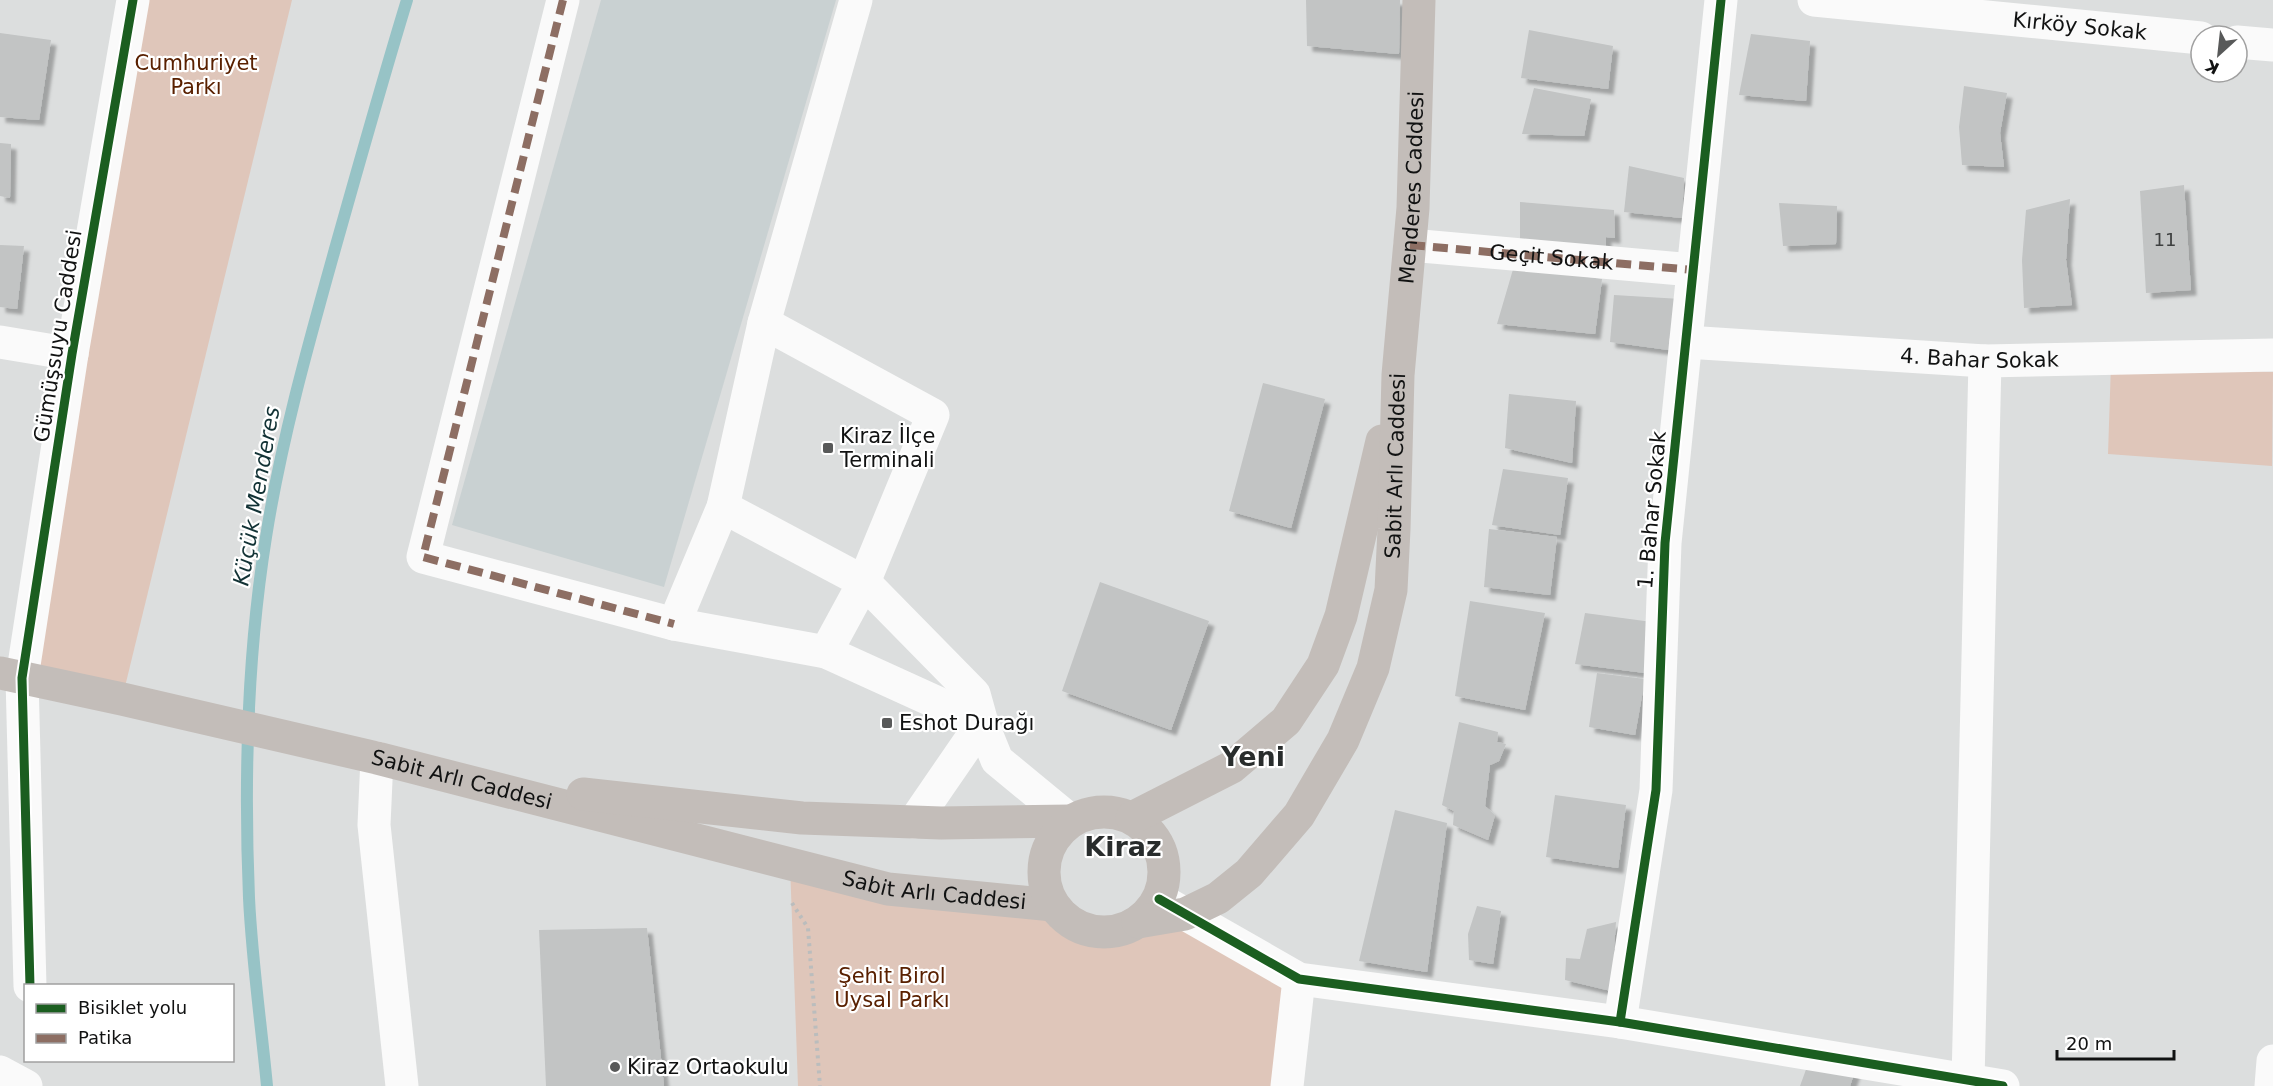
<svg xmlns="http://www.w3.org/2000/svg" width="2273" height="1086" viewBox="0 0 2273 1086" font-family="'DejaVu Sans',sans-serif">
	<style>
		.built { fill: #c9d1d2 }
		.green { fill: #dfc6ba }
		.lines { fill: none; stroke-linecap: round; stroke-linejoin: round }
		.stream { stroke: #97c3c6; stroke-width: 12 }
		.building { fill: #c2c4c4; filter: url(#shadow) }
		.path { stroke: #bbbdbd; stroke-width: 4; stroke-dasharray: 3 4.5; stroke-linecap: butt }
		.minor { stroke: #fafafa; stroke-width: 33 }
		.major { stroke: #c3bdb9; stroke-width: 33 }
		.quiet { stroke: #8d6e63; stroke-width: 8; stroke-dasharray: 15 8; stroke-linecap: butt }
		.cycleway-casing { stroke: #fff; stroke-width: 13 }
		.cycleway { stroke: #1b5e20; stroke-width: 9 }
		.poi-dot { fill: #585959; stroke: #fff; stroke-width: 2 }
		.labels { text-anchor: middle; stroke-width: 4.5; stroke-linejoin: round; paint-order: stroke }
		.number-label { font-size: 18px; fill: #3e4040 }
		.street-label { font-size: 21px; fill: #111212; stroke: #fff }
		.park-label { font-size: 21px; fill: #592000; stroke: #fff }
		.poi-label { font-size: 21px; fill: #111212; stroke: #fff; text-anchor: start }
		.water-label { font-size: 22px; font-style: italic; fill: #123235; stroke: #fff }
		.district-label { font-size: 27px; font-weight: bold; fill: #282c2c; stroke: #fff }
	</style>
	<defs>
		<filter id="shadow"><feDropShadow dx="5.5" dy="5.5" stdDeviation="1.5" flood-color="#0004"/></filter>
	</defs>
	<rect width="100%" height="100%" fill="#dcdede"/>
	<path class="built" d="M601,0H836L664,587L452,525Z"/>
	<g class="green">
		<path d="M133,0H292L122,699L22,678Z"/>
		<path d="M2111,364L2273,372L2272,466L2108,454Z"/>
		<path d="M790,864L1053,905L1077,926L1108,933L1138,922L1185,914L1299,979L1287,1086H798Z"/>
	</g>
	<g class="lines">
		<path class="stream" d="M267,1086C261,1023 252,961 249,898C244,778 247,656 266,537C281,442 307,349 333,256C357,171 381,85 407,0"/>
	</g>
	<g class="building">
		<path d="M1306,0H1400L1399,54L1307,46Z"/>
		<path d="M1529,30L1613,46L1608,89L1521,78Z"/>
		<path d="M0,33L51,40L39,120L0,117Z"/>
		<path d="M1751,34L1810,41L1806,101L1739,95Z"/>
		<path d="M1964,86L2007,93L2000,133L2004,167L1962,165L1959,127Z"/>
		<path d="M1534,88L1591,99L1584,136L1522,134Z"/>
		<path d="M0,143L11,144L10,198L0,196Z"/>
		<path d="M1629,166L1684,178L1682,218L1624,212Z"/>
		<path d="M2184,185L2191,290L2146,293L2140,191Z"/>
		<path d="M2070,199L2066,260L2072,305L2024,308L2022,260L2026,210Z"/>
		<path d="M1520,202L1614,210L1615,238L1606,237V249L1520,245Z"/>
		<path d="M1779,203L1837,206L1836,244L1783,246Z"/>
		<path d="M0,245L24,246L17,309L0,307Z"/>
		<path d="M1514,266L1602,279L1595,334L1497,324Z"/>
		<path d="M1614,295L1681,299L1676,351L1610,342Z"/>
		<path d="M1263,383L1325,399L1291,528L1229,511Z"/>
		<path d="M1509,394L1576,401L1572,463L1505,448Z"/>
		<path d="M1503,469L1568,478L1560,535L1492,525Z"/>
		<path d="M1489,529L1557,537L1550,595L1484,587Z"/>
		<path d="M1100,582L1209,621L1171,730L1062,691Z"/>
		<path d="M1470,601L1545,613L1525,710L1455,696Z"/>
		<path d="M1585,613L1652,622L1645,673L1575,664Z"/>
		<path d="M1597,673L1645,679L1635,735L1589,727Z"/>
		<path d="M1459,722L1498,732L1497,742L1506,744L1499,761L1490,765L1485,806L1495,815L1488,840L1453,825L1454,811L1442,805Z"/>
		<path d="M1555,795L1626,805L1618,868L1546,857Z"/>
		<path d="M1395,810L1447,823L1427,972L1359,961Z"/>
		<path d="M1477,906L1501,911L1493,964L1469,960L1468,934Z"/>
		<path d="M1616,922L1611,991L1565,980L1566,958L1580,959L1587,929Z"/>
		<path d="M647,928L664,1086H546L539,930Z"/>
		<path d="M1808,1064L1855,1071L1850,1086H1800Z"/>
	</g>
	<g class="lines">
		<path class="path" d="M792,903L808,928L820,1086"/>
		<g class="minor">
			<path d="M563,0L423,557L674,624"/>
			<path d="M856,0L764,323L723,507L674,624L826,652L982,723L997,760L1071,821"/>
			<path id="s1" d="M1814,0L2201,38"/>
			<path d="M2237,42L2273,45"/>
			<path d="M1410,245L1693,270"/>
			<path d="M764,323L933,415L864,582L826,652"/>
			<path d="M0,342L72,354"/>
			<path id="s2" d="M1686,342L1985,361L2273,355"/>
			<path d="M723,507L864,582L974,694L982,723L914,822"/>
			<path d="M377,758L374,825L402,1086"/>
			<path d="M1159,899L1299,979L1620,1022L2003,1086"/>
			<path d="M30,986L22,678L72,354L133,0"/>
			<path d="M1620,1022L1656,790L1665,543L1721,0"/>
			<path d="M0,1072L26,1086"/>
			<path d="M1968,1081L1985,361"/>
			<path d="M1287,1086L1299,979"/>
			<path d="M2271,1086L2273,1061"/>
		</g>
		<g class="major">
			<path id="s3" d="M0,673L122,699L377,758L888,889L1053,905"/>
			<path d="M583,794L802,818L941,823L1071,821"/>
			<circle cx="1104" cy="872" r="60"/>
			<path d="M1132,818L1232,767L1286,721L1323,665L1341,616L1382,441"/>
			<path id="s4" d="M1138,922L1185,914L1218,898L1249,873L1299,815L1343,740L1373,668L1391,590L1394,529L1398,375L1413,208L1419,0"/>
		</g>
		<g class="quiet">
			<path d="M563,0L423,557L674,624"/>
			<path id="s5" d="M1410,245L1693,270"/>
		</g>
		<defs>
			<g id="cycleway">
				<path d="M1159,899L1299,979L1620,1022L2003,1086"/>
				<path d="M30,986L22,678L72,354L133,0"/>
				<path d="M1620,1022L1656,790L1665,543L1721,0"/>
			</g>
		</defs>
		<use href="#cycleway" class="cycleway-casing"/>
		<use href="#cycleway" class="cycleway"/>
	</g>
	<g class="poi-dot">
		<rect x="822" y="442" width="12" height="12" rx="3"/>
		<rect x="881" y="717" width="12" height="12" rx="3"/>
		<circle cx="615" cy="1067" r="6"/>
	</g>
	<g class="labels">
		<g class="number-label">
			<text x="2165" y="246">11</text>
		</g>
		<g class="street-label">
			<text dy="7" stroke="none"><textPath href="#s1" startOffset="267">Kırköy Sokak</textPath></text>
			<text dy="7" stroke="none"><textPath href="#s4" startOffset="849">Menderes Caddesi</textPath></text>
			<text dy="7" stroke="none"><textPath href="#s5" startOffset="142">Geçit Sokak</textPath></text>
			<text transform="translate(58 336) rotate(-81)" y="7">Gümüşsuyu Caddesi</text>
			<text dy="7" stroke="none"><textPath href="#s2" startOffset="294">4. Bahar Sokak</textPath></text>
			<text dy="7" stroke="none"><textPath href="#s4" startOffset="570">Sabit Arlı Caddesi</textPath></text>
			<text transform="translate(1652 510) rotate(-85)" y="7">1. Bahar Sokak</text>
			<text dy="7" stroke="none"><textPath href="#s3" startOffset="474">Sabit Arlı Caddesi</textPath></text>
			<text dy="7" stroke="none"><textPath href="#s3" startOffset="960">Sabit Arlı Caddesi</textPath></text>
		</g>
		<g class="park-label">
			<text x="196" y="70">Cumhuriyet<tspan x="196" dy="24">Parkı</tspan></text>
			<text x="892" y="983">Şehit Birol<tspan x="892" dy="24">Uysal Parkı</tspan></text>
		</g>
		<g class="poi-label">
			<text x="840" y="443">Kiraz İlçe<tspan x="840" dy="24">Terminali</tspan></text>
			<text x="899" y="730">Eshot Durağı</text>
			<text x="627" y="1074">Kiraz Ortaokulu</text>
		</g>
		<g class="water-label">
			<text transform="translate(256 496) rotate(-80)" y="8">Küçük Menderes</text>
		</g>
		<g class="district-label">
			<text x="1253" y="766">Yeni</text>
			<text x="1123" y="856">Kiraz</text>
		</g>
	</g>
	<rect x="24" y="984" width="210" height="78" fill="#ffffff" stroke="#a0a0a0" stroke-width="1.5"/>
	<rect x="36" y="1004" width="30" height="9" fill="#1b5e20" stroke="#a0a0a0" stroke-width="1.5"/>
	<text x="78" y="1014" font-size="18" fill="#111212">Bisiklet yolu</text>
	<rect x="36" y="1034" width="30" height="9" fill="#8d6e63" stroke="#a0a0a0" stroke-width="1.5"/>
	<text x="78" y="1044" font-size="18" fill="#111212">Patika</text>
	<g transform="translate(2219 54) rotate(207)"><circle r="28" fill="#ffffff" stroke="#a0a0a0" stroke-width="1.5"/>
	<path d="M0-4.5L10 22L0 15L-10 22Z" fill="#585959"/>
	<text y="-9" font-size="16" font-weight="bold" text-anchor="middle" fill="#111212">K</text>
	</g>
	<path d="M2057 1050v9h117v-9" fill="none" stroke="#111212" stroke-width="3"/>
	<text x="2066" y="1050" font-size="18" fill="#111212" stroke="#ffffff" stroke-width="4.5" paint-order="stroke">20 m</text>
</svg>
